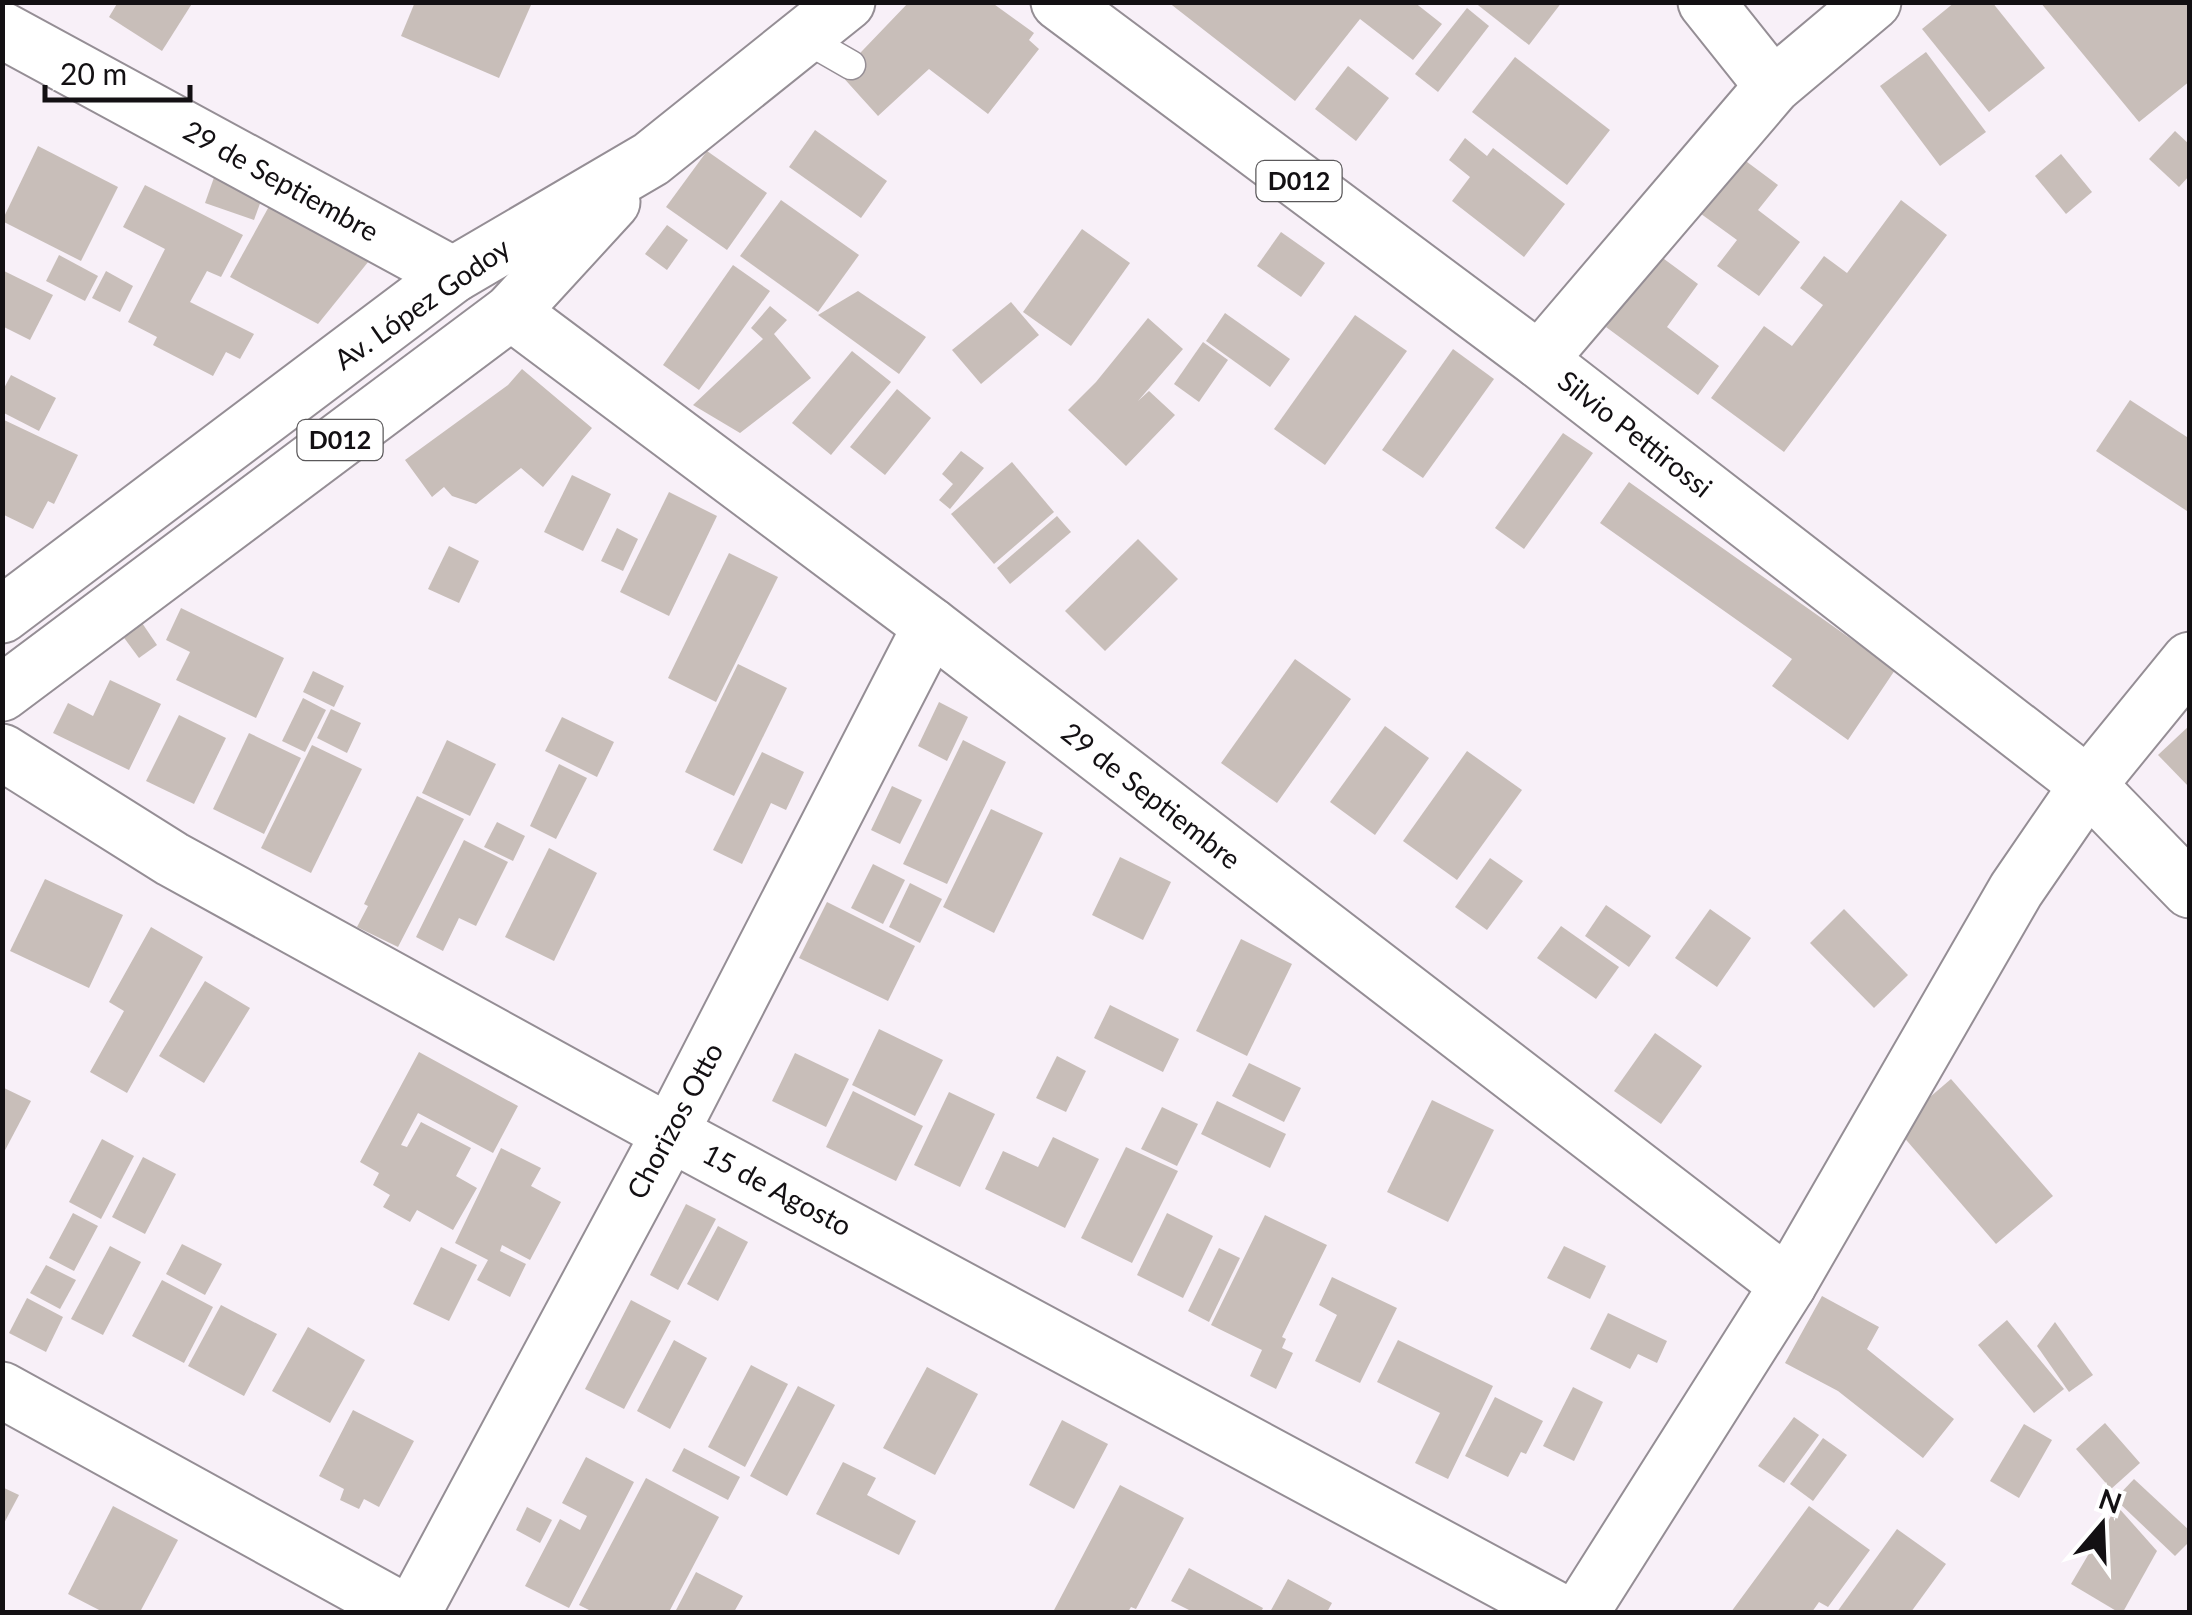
<svg xmlns="http://www.w3.org/2000/svg" width="2192" height="1615" viewBox="0 0 2192 1615" font-family="Lato,sans-serif">
	<style>
		.building { fill: #c8beb9 }
		.lines { fill: none; stroke-linecap: round; stroke-linejoin: round }
		.service-casing { stroke: #958e95; stroke-width: 31 }
		.minor-casing { stroke: #958e95; stroke-width: 59 }
		.primary-casing { stroke: #958e95; stroke-width: 59 }
		.service { stroke: #fff; stroke-width: 28 }
		.minor { stroke: #fff; stroke-width: 55 }
		.primary { stroke: #fff; stroke-width: 55 }
		.labels { text-anchor: middle; stroke-width: 8; stroke-linejoin: round; paint-order: stroke }
		.shield { fill: #fff; stroke: #5a585a; stroke-width: 2.5 }
		.shield-label { font-size: 25px; font-weight: bold; fill: #131013 }
		.street-label { font-size: 28px; fill: #131013; stroke: #fff }
	</style>
	<rect width="100%" height="100%" fill="#f8f0f8"/>
	<g class="building">
		<path d="M118,2H193L162,51L109,17Z"/>
		<path d="M415,2H525L531,5L499,78L401,36Z"/>
		<path d="M909,2H991L1034,33L1029,40L1039,49L988,114L929,69L878,116L840,74Z"/>
		<path d="M1168,2H1414L1442,24L1413,60L1360,19L1295,101Z"/>
		<path d="M1474,2H1562L1529,45Z"/>
		<path d="M1955,2H1992L2045,68L1989,112L1922,29Z"/>
		<path d="M2040,2H2190V81L2139,122Z"/>
		<path d="M1467,8L1489,26L1438,92L1415,74Z"/>
		<path d="M1926,52L1986,132L1940,166L1880,86Z"/>
		<path d="M1515,57L1610,130L1567,185L1472,112Z"/>
		<path d="M1348,66L1389,98L1356,141L1315,109Z"/>
		<path d="M815,130L887,181L861,218L789,167Z"/>
		<path d="M2175,131L2190,145V175L2179,187L2149,159Z"/>
		<path d="M1465,138L1487,156L1493,148L1565,204L1524,257L1452,201L1470,177L1449,160Z"/>
		<path d="M38,146L118,187L81,261L2,221Z"/>
		<path d="M707,151L767,193L727,250L666,207Z"/>
		<path d="M2061,154L2092,192L2066,214L2035,176Z"/>
		<path d="M1739,156L1778,185L1758,210L1800,242L1759,296L1717,266L1737,240L1697,211Z"/>
		<path d="M217,169L266,187L254,220L205,203Z"/>
		<path d="M145,185L243,235L221,277L207,271L190,302L254,334L240,359L226,352L213,376L153,345L157,337L128,322L165,249L123,227Z"/>
		<path d="M781,200L859,255L818,312L740,256Z"/>
		<path d="M1901,200L1947,235L1784,452L1711,398L1764,326L1792,346L1823,305L1800,288L1824,256L1847,273Z"/>
		<path d="M272,201L381,246L318,324L230,277Z"/>
		<path d="M667,225L688,240L667,270L645,254Z"/>
		<path d="M1082,229L1130,263L1071,346L1023,312Z"/>
		<path d="M1281,232L1325,263L1301,297L1257,266Z"/>
		<path d="M59,255L98,276L85,301L46,281Z"/>
		<path d="M1660,256L1698,284L1667,327L1719,366L1698,395L1606,327Z"/>
		<path d="M733,265L770,291L699,390L663,365Z"/>
		<path d="M2,270L53,295L30,340L2,326Z"/>
		<path d="M106,271L133,286L120,312L92,298Z"/>
		<path d="M858,291L926,337L899,374L818,315Z"/>
		<path d="M1011,302L1039,335L981,384L952,350Z"/>
		<path d="M770,306L787,320L774,334L811,378L740,433L693,405L763,339L751,328Z"/>
		<path d="M1225,313L1290,359L1270,387L1206,341Z"/>
		<path d="M1355,315L1407,351L1325,465L1274,429Z"/>
		<path d="M1148,318L1183,349L1138,401L1149,391L1175,415L1126,466L1068,410L1096,382Z"/>
		<path d="M1203,342L1228,360L1199,402L1174,384Z"/>
		<path d="M1453,349L1494,379L1423,478L1382,450Z"/>
		<path d="M852,351L891,382L831,455L792,423Z"/>
		<path d="M522,369L592,428L543,487L521,468L476,504L452,496L444,487L432,497L405,460L508,385Z"/>
		<path d="M11,375L56,398L39,431L2,412V392Z"/>
		<path d="M897,389L931,418L885,475L850,447Z"/>
		<path d="M2130,400L2190,439V513L2096,451Z"/>
		<path d="M2,419L78,455L54,504L48,501L33,529L2,514Z"/>
		<path d="M1563,433L1593,453L1524,549L1495,528Z"/>
		<path d="M961,451L984,468L950,509L939,500L953,484L942,474Z"/>
		<path d="M1012,462L1054,512L994,564L951,514Z"/>
		<path d="M572,475L611,494L583,551L544,532Z"/>
		<path d="M1629,482L1895,670L1848,740L1772,686L1792,659L1600,523Z"/>
		<path d="M669,492L717,516L669,616L620,592Z"/>
		<path d="M1057,516L1071,532L1010,584L997,568Z"/>
		<path d="M617,528L638,539L623,571L601,561Z"/>
		<path d="M1138,539L1178,579L1105,651L1065,611Z"/>
		<path d="M449,546L479,561L459,603L428,589Z"/>
		<path d="M729,553L778,577L716,702L668,678Z"/>
		<path d="M181,608L284,658L256,718L176,680L190,652L166,640Z"/>
		<path d="M138,617L157,645L139,658L119,631Z"/>
		<path d="M1295,659L1351,699L1277,803L1221,763Z"/>
		<path d="M738,664L787,688L734,796L685,772Z"/>
		<path d="M313,671L344,686L334,707L303,692Z"/>
		<path d="M110,680L161,704L129,770L53,733L68,703L93,716Z"/>
		<path d="M303,698L326,710L305,752L282,741Z"/>
		<path d="M939,702L968,717L947,761L918,746Z"/>
		<path d="M331,709L361,723L347,753L317,738Z"/>
		<path d="M179,715L226,738L194,804L146,781Z"/>
		<path d="M562,717L614,742L597,777L545,751Z"/>
		<path d="M2190,725V788L2158,755Z"/>
		<path d="M1385,726L1429,758L1375,835L1330,802Z"/>
		<path d="M249,733L301,758L264,834L213,809Z"/>
		<path d="M447,740L496,764L470,816L422,793Z"/>
		<path d="M963,740L1006,762L947,884L903,864Z"/>
		<path d="M312,745L362,769L311,873L261,848Z"/>
		<path d="M1467,751L1522,790L1457,880L1403,841Z"/>
		<path d="M762,752L804,772L786,810L771,803L742,864L713,850Z"/>
		<path d="M559,764L587,778L556,839L530,826Z"/>
		<path d="M892,786L922,800L900,844L871,830Z"/>
		<path d="M417,796L464,819L398,947L357,927L368,906L364,904Z"/>
		<path d="M991,809L1043,833L994,933L943,907Z"/>
		<path d="M497,822L525,836L513,861L484,847Z"/>
		<path d="M464,840L508,862L476,926L459,918L443,951L416,937Z"/>
		<path d="M549,848L597,873L554,961L505,937Z"/>
		<path d="M1120,857L1171,882L1143,940L1092,915Z"/>
		<path d="M1490,858L1523,881L1487,930L1455,907Z"/>
		<path d="M873,864L905,880L883,924L851,908Z"/>
		<path d="M45,879L123,915L89,988L10,951Z"/>
		<path d="M910,883L942,899L920,943L889,927Z"/>
		<path d="M827,902L915,946L888,1001L799,958Z"/>
		<path d="M1606,905L1651,936L1629,967L1585,936Z"/>
		<path d="M1710,909L1751,938L1717,987L1675,958Z"/>
		<path d="M1844,909L1908,975L1874,1008L1810,943Z"/>
		<path d="M1561,926L1619,967L1596,999L1537,958Z"/>
		<path d="M151,927L203,957L127,1093L90,1072L124,1011L109,1002Z"/>
		<path d="M1241,939L1292,964L1247,1056L1196,1031Z"/>
		<path d="M205,981L250,1008L204,1083L159,1056Z"/>
		<path d="M1110,1005L1179,1039L1163,1072L1094,1038Z"/>
		<path d="M879,1029L943,1060L915,1116L852,1085Z"/>
		<path d="M1655,1033L1702,1066L1661,1124L1614,1091Z"/>
		<path d="M419,1052L518,1106L493,1153L418,1113L401,1145L407,1147L421,1122L471,1148L456,1176L477,1188L453,1230L417,1210L410,1222L383,1207L390,1195L373,1185L379,1173L360,1162Z"/>
		<path d="M795,1053L849,1079L826,1127L772,1101Z"/>
		<path d="M1057,1056L1086,1071L1066,1112L1036,1098Z"/>
		<path d="M1249,1063L1301,1088L1284,1122L1232,1096Z"/>
		<path d="M1951,1079L2053,1196L1996,1244L1895,1127Z"/>
		<path d="M2,1087L31,1101L2,1156Z"/>
		<path d="M853,1091L923,1126L896,1181L826,1147Z"/>
		<path d="M949,1092L995,1114L960,1187L914,1165Z"/>
		<path d="M1432,1100L1494,1130L1448,1222L1387,1192Z"/>
		<path d="M1217,1101L1286,1134L1270,1168L1201,1134Z"/>
		<path d="M1162,1107L1198,1124L1177,1166L1141,1149Z"/>
		<path d="M1053,1137L1099,1159L1065,1228L985,1189L1003,1151L1038,1167Z"/>
		<path d="M102,1139L134,1156L101,1219L69,1202Z"/>
		<path d="M1126,1147L1178,1171L1132,1263L1081,1238Z"/>
		<path d="M501,1148L541,1168L531,1186L561,1202L530,1260L502,1245L500,1251L526,1264L510,1297L477,1280L488,1260L455,1243Z"/>
		<path d="M143,1157L176,1174L145,1234L112,1217Z"/>
		<path d="M686,1204L716,1219L678,1290L650,1275Z"/>
		<path d="M73,1213L98,1226L74,1271L49,1258Z"/>
		<path d="M1167,1213L1213,1236L1183,1298L1137,1275Z"/>
		<path d="M1265,1215L1327,1245L1282,1337L1286,1339L1282,1348L1293,1353L1276,1389L1250,1376L1262,1350L1211,1325Z"/>
		<path d="M718,1226L748,1242L718,1301L687,1284Z"/>
		<path d="M182,1244L222,1264L205,1295L166,1274Z"/>
		<path d="M110,1246L141,1262L103,1335L71,1319Z"/>
		<path d="M1564,1246L1606,1266L1590,1299L1547,1278Z"/>
		<path d="M441,1247L477,1265L449,1321L413,1304Z"/>
		<path d="M1219,1248L1240,1258L1209,1322L1188,1311Z"/>
		<path d="M46,1265L76,1280L60,1309L30,1293Z"/>
		<path d="M1332,1277L1397,1308L1360,1383L1315,1361L1337,1315L1319,1305Z"/>
		<path d="M162,1280L213,1307L184,1363L132,1336Z"/>
		<path d="M1822,1296L1879,1327L1867,1349L1954,1419L1923,1458L1838,1391L1785,1363Z"/>
		<path d="M27,1298L63,1317L46,1352L9,1333Z"/>
		<path d="M631,1300L671,1321L624,1409L585,1389Z"/>
		<path d="M221,1305L277,1334L244,1396L188,1366Z"/>
		<path d="M1608,1313L1667,1341L1657,1363L1638,1354L1630,1369L1590,1349Z"/>
		<path d="M2007,1320L2064,1389L2034,1413L1978,1345Z"/>
		<path d="M2055,1322L2093,1375L2069,1392L2037,1346Z"/>
		<path d="M308,1327L365,1360L330,1423L272,1391Z"/>
		<path d="M674,1340L707,1358L670,1429L637,1411Z"/>
		<path d="M1398,1340L1493,1386L1448,1479L1415,1463L1440,1413L1377,1382Z"/>
		<path d="M751,1365L788,1384L745,1467L708,1447Z"/>
		<path d="M927,1367L978,1394L935,1475L883,1448Z"/>
		<path d="M798,1386L835,1405L787,1496L750,1476Z"/>
		<path d="M1573,1387L1603,1402L1574,1461L1543,1446Z"/>
		<path d="M1495,1397L1543,1421L1526,1454L1521,1452L1508,1477L1465,1456Z"/>
		<path d="M353,1410L414,1441L379,1507L364,1499L359,1509L340,1500L344,1489L319,1476Z"/>
		<path d="M1794,1417L1819,1435L1784,1483L1758,1466Z"/>
		<path d="M1062,1420L1108,1444L1074,1509L1029,1485Z"/>
		<path d="M2105,1423L2140,1463L2111,1489L2076,1449Z"/>
		<path d="M2024,1424L2052,1440L2019,1498L1990,1481Z"/>
		<path d="M1823,1438L1847,1455L1813,1501L1790,1484Z"/>
		<path d="M684,1448L740,1477L728,1500L672,1471Z"/>
		<path d="M586,1457L634,1482L569,1608L525,1586L560,1519L580,1530L587,1516L562,1503Z"/>
		<path d="M843,1462L876,1478L867,1495L916,1521L899,1555L816,1514Z"/>
		<path d="M646,1478L719,1517L669,1612H593L579,1605Z"/>
		<path d="M2134,1479L2190,1531V1541L2175,1556L2115,1499Z"/>
		<path d="M1120,1485L1184,1518L1136,1609L1131,1607L1128,1612H1053Z"/>
		<path d="M2,1487L19,1495L2,1527Z"/>
		<path d="M113,1506L178,1540L140,1612H103L68,1594Z"/>
		<path d="M1809,1506L1870,1550L1828,1607L1819,1602L1812,1612H1731Z"/>
		<path d="M2117,1506L2157,1551L2123,1612H2118L2071,1584Z"/>
		<path d="M527,1507L552,1520L540,1543L516,1530Z"/>
		<path d="M1897,1529L1946,1564L1911,1612H1837Z"/>
		<path d="M1189,1568L1263,1608L1261,1612H1193L1171,1601Z"/>
		<path d="M696,1572L743,1596L734,1612H675Z"/>
		<path d="M1288,1579L1332,1603L1327,1612H1270Z"/>
	</g>
	<g class="lines">
		<defs>
			<path id="service" d="M804,38L851,65"/>
			<g id="minor">
				<path d="M1706,2L1773,86"/>
				<path d="M2,30L453,275"/>
				<path d="M511,312L931,626L1788,1285"/>
				<path d="M1539,360L2088,785L2190,890"/>
				<path d="M2,752L172,859L670,1133L1560,1612"/>
				<path d="M2,1390L405,1612"/>
				<path d="M413,1612L670,1133L931,626"/>
				<path d="M1581,1612L1788,1285L2016,890L2088,785L2190,660"/>
			</g>
			<g id="primary">
				<path d="M1059,2L1539,360L1773,86L1873,2"/>
				<path d="M2,615L453,275L651,159L847,2"/>
				<path d="M2,693L511,312L612,202"/>
			</g>
		</defs>
		<use href="#service" class="service-casing"/>
		<use href="#minor" class="minor-casing"/>
		<use href="#primary" class="primary-casing"/>
		<use href="#service" class="service"/>
		<use href="#minor" class="minor"/>
		<use href="#primary" class="primary"/>
	</g>
	<g class="labels">
		<g class="shield">
			<rect x="1256.5" y="161" width="85" height="40" rx="8"/>
			<rect x="297.5" y="420" width="85" height="40" rx="8"/>
		</g>
		<g class="shield-label">
			<text x="1299" y="190">D012</text>
			<text x="340" y="449">D012</text>
		</g>
		<g class="street-label">
			<text transform="translate(281 181) rotate(29)" y="10">29 de Septiembre</text>
			<text transform="translate(422 304) rotate(-35)" y="10">Av. López Godoy</text>
			<text transform="translate(1635 434) rotate(38)" y="10">Silvio Pettirossi</text>
			<text transform="translate(1151 796) rotate(38)" y="10">29 de Septiembre</text>
			<text transform="translate(675 1121) rotate(-62)" y="10">Chorizos Otto</text>
			<text transform="translate(777 1190) rotate(28)" y="10">15 de Agosto</text>
		</g>
	</g>
	<rect width="2192" height="1615" fill="none" stroke="#131013" stroke-width="10"/>
	<g transform="translate(2102 1525) rotate(19)" stroke="#ffffff" stroke-width="8" paint-order="stroke">
	<path d="M0-8L18 38L0 25L-18 38Z" fill="#131013"/>
	<text y="-15" font-size="28" font-weight="bold" text-anchor="middle" fill="#131013">N</text>
	</g>
	<path d="M45 85v15h145v-15" fill="none" stroke="#131013" stroke-width="5"/>
	<text x="60" y="85" font-size="30" fill="#131013" stroke="#ffffff" stroke-width="8" paint-order="stroke">20 m</text>
</svg>
